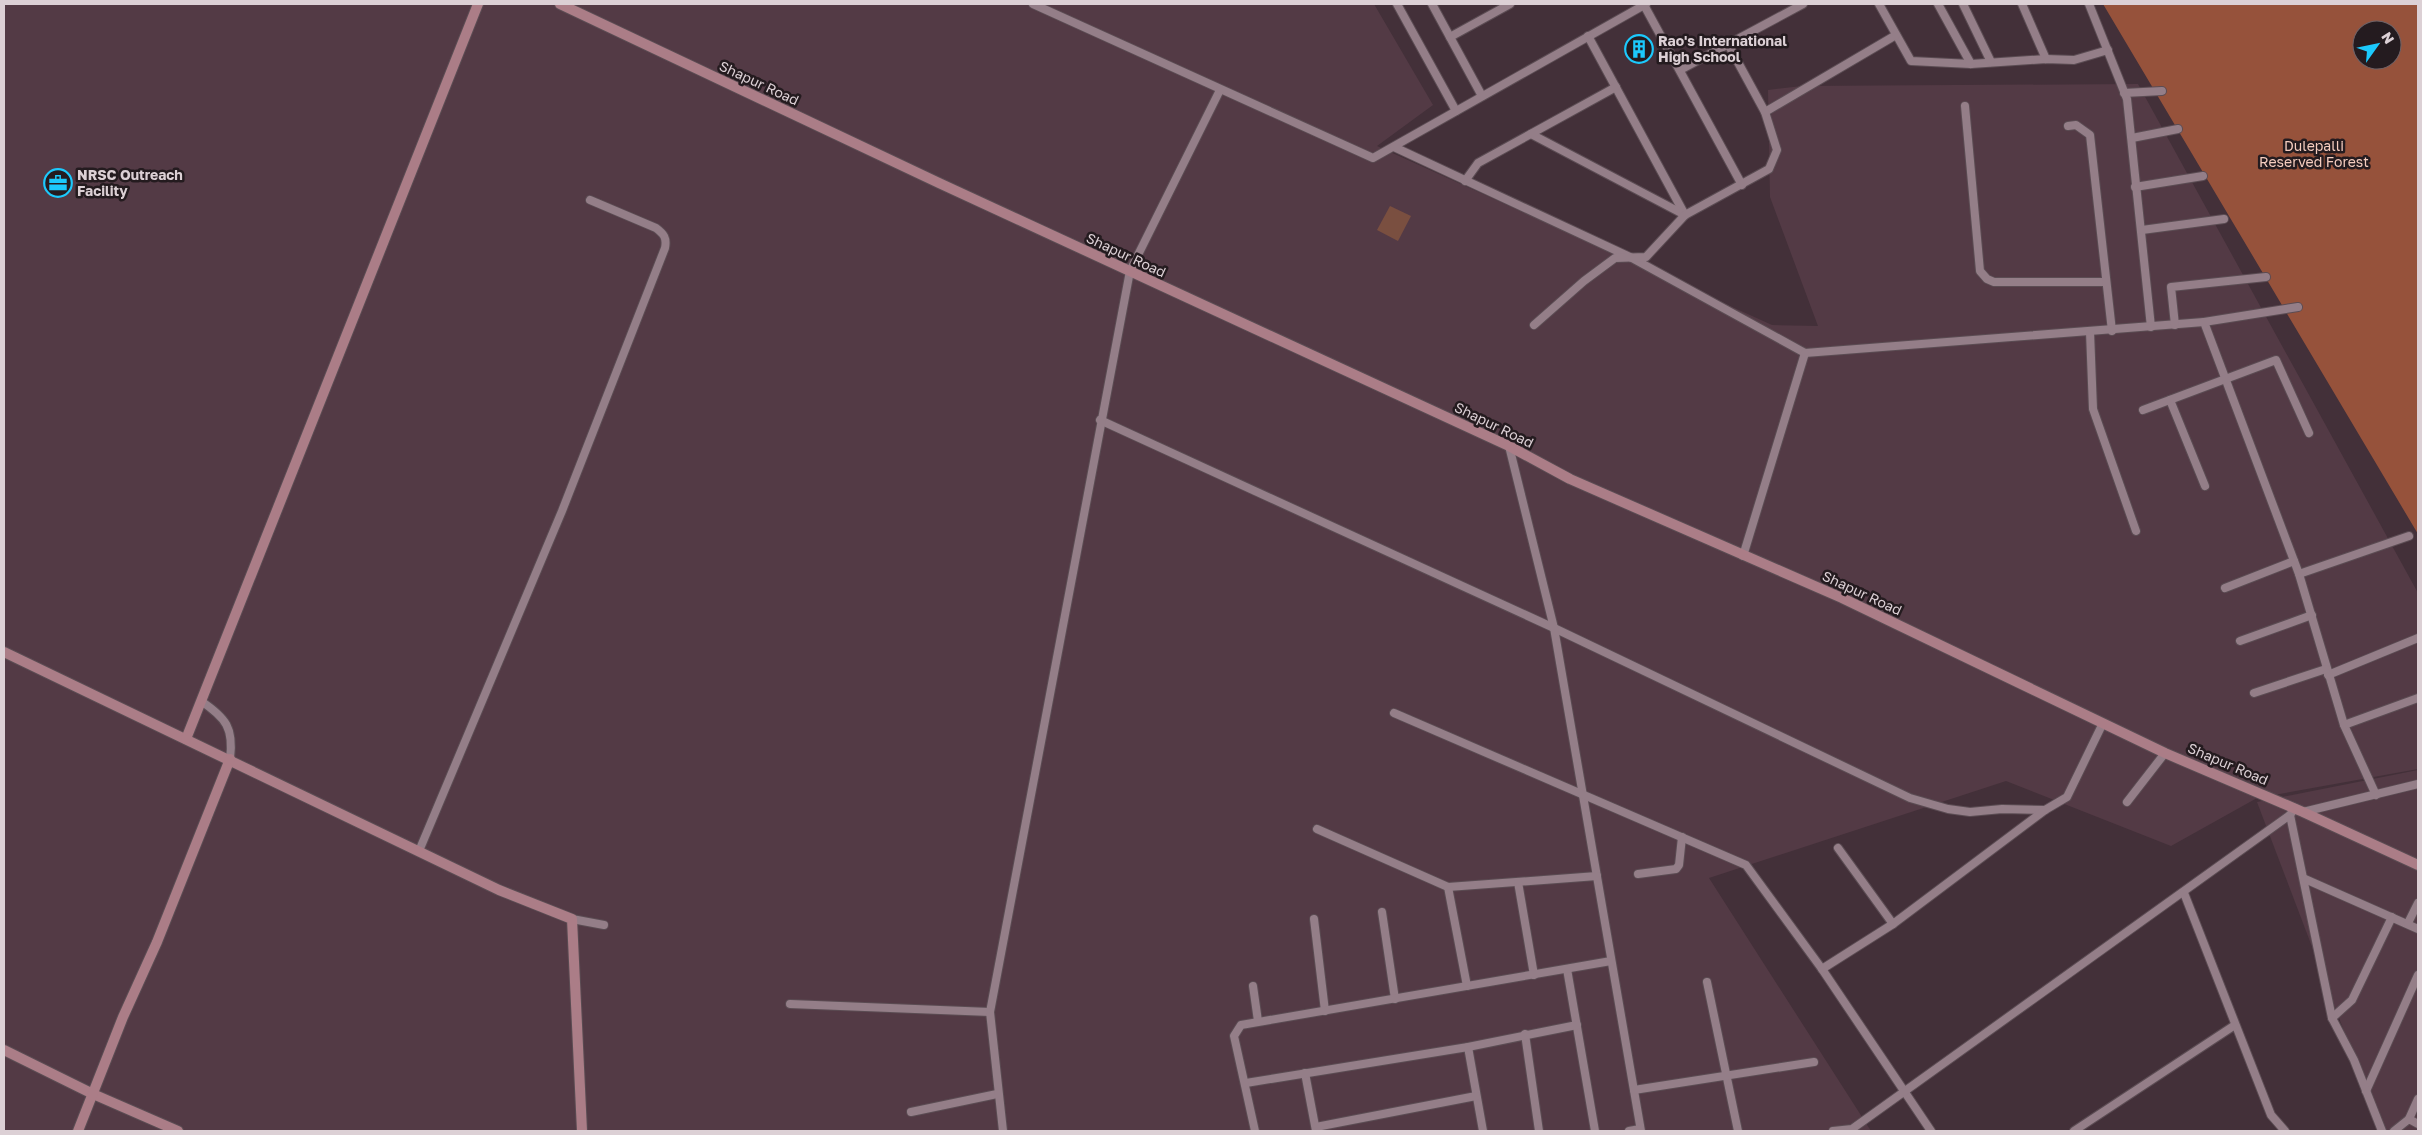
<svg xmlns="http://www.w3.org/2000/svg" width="2422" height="1135" viewBox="0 0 2422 1135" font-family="'Golos Text',sans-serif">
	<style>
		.built { fill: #533a45 }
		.green { fill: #7a4f40 }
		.forest { fill: #96523b; fill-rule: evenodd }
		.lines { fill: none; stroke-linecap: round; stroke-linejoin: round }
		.street-casing { stroke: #5b4c53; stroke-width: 10 }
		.secondary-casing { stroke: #5b4c53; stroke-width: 12 }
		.street { stroke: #947e88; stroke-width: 8 }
		.secondary { stroke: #ab7d87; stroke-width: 10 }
		.labels { text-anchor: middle; stroke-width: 5; stroke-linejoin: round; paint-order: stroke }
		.poi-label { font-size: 14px; font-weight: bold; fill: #dcd0d5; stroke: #241b1f; text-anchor: start }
		.street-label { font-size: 14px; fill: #dcd0d5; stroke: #241b1f }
		.park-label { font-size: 14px; fill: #f6cdbf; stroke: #241b1f }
	</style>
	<rect width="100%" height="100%" fill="#433039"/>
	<g class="built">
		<path d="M4,4H1374L1433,105L1377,146L1772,325L1818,326L1770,197L1768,90L1802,86L2138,84L2418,593V769L2257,798L2171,846L2006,781L1709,878L1871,1131H4Z"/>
		<path d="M2418,770V1131H2382L2257,802Z"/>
	</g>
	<path class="green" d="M1390,206L1411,216L1398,241L1377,230Z"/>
	<path class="forest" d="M2103,4H2418V534ZM2362,30H2392V60H2362Z"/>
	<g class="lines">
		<defs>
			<g id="street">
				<path d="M1033,4L1373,158L1646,4"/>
				<path d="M1397,4L1456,111"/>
				<path d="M1432,4L1482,96"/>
				<path d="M1879,4L1911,61L1971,64L2046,59L2074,60L2108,50"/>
				<path d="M1938,4L1971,64"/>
				<path d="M1963,4L1991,62"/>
				<path d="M2022,4L2046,59"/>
				<path d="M2089,4L2127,99L2151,327"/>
				<path d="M1644,5L1742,185"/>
				<path d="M1588,36L1685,215"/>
				<path d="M1450,37L1510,4"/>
				<path d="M1680,70L1803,4"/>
				<path d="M2124,93L2162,91"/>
				<path d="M1965,106L1980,271L1987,279L1994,282H2105"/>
				<path d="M1765,112L1896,35"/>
				<path d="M2068,126L2076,125L2090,135L2112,331"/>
				<path d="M1531,134L1685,215"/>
				<path d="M2132,138L2178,129"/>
				<path d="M1394,147L1632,258L1805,353L2204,322L2299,574L2344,725L2376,795"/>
				<path d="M1465,181L1478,163L1616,87"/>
				<path d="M2135,187L2203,176"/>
				<path d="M2142,230L2224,219"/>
				<path d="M2204,322L2298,307"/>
				<path d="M1534,325L1584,281L1615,258L1646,257L1685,215L1769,169L1777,150L1765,112L1728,44"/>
				<path d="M2175,325L2171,287L2266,277"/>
				<path d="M2090,332L2093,409L2136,531"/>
				<path d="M2170,400L2205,486"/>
				<path d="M2143,410L2276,360L2309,433"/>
				<path d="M1100,420L1554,628L1910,798L1948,809L1970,812L2002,809L2045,810"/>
				<path d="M1509,446L1554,628L1641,1131"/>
				<path d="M1743,556L1805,353"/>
				<path d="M2299,574L2409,536"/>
				<path d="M2225,588L2294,561"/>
				<path d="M2240,641L2312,615"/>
				<path d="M2328,675L2418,638"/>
				<path d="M2254,693L2326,669"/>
				<path d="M201,701C226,718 234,728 230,759"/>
				<path d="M1394,713L1746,865L1822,969L1931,1131"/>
				<path d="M2344,725L2418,698"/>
				<path d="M2127,802L2165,753"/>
				<path d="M2303,812L2418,784"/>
				<path d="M2290,815L2332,1018"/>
				<path d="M1317,829L1448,887L1597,876"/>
				<path d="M1838,848L1893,924"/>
				<path d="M419,851L562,511L665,248C667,238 664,234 656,228L590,200"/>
				<path d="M1638,874L1676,869L1679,865L1682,837"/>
				<path d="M2305,879L2418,929"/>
				<path d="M1518,882L1534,975"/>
				<path d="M1448,887L1467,986"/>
				<path d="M2184,893L2271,1115L2285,1131"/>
				<path d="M1382,912L1395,999"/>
				<path d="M572,919L604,925"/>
				<path d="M1314,919L1325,1011"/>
				<path d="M2408,923L2418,903"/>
				<path d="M1567,969L1595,1131"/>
				<path d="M1822,969L1893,924L2045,810L2067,797L2103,723"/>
				<path d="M1707,982L1738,1131"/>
				<path d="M1253,986L1258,1021"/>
				<path d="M790,1004L990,1012"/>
				<path d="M1525,1034L1539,1131"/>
				<path d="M1468,1047L1483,1131"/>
				<path d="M1305,1073L1316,1131"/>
				<path d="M1246,1083L1468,1047L1577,1025"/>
				<path d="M1634,1090L1814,1062"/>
				<path d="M2366,1091L2418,975"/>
				<path d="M911,1112L997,1094"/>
				<path d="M2409,1119L2418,1099"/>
				<path d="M1316,1127L1476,1096"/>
				<path d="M1003,1131L990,1012L1130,271L1220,90"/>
				<path d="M1255,1131L1234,1036L1241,1025L1611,961"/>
				<path d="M1629,1131L1640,1129"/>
				<path d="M1833,1131L1852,1129L2290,815L2295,808"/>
				<path d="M2074,1131L2235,1025"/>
				<path d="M2382,1131L2354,1060L2332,1018L2352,1000L2392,917"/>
				<path d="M2394,1131L2409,1119L2418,1124"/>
			</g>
			<g id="secondary">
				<path d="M560,4L939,183L1509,446L1570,479L1842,598L2165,753L2303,812L2418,865"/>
				<path d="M4,652L499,890L572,919L582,1131"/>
				<path d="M186,739L478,4"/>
				<path d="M4,1050L93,1094L178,1131"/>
				<path d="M78,1131L123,1017L157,942L230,759"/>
			</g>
		</defs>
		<use href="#street" class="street-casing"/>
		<use href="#secondary" class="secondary-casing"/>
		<use href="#street" class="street"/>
		<use href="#secondary" class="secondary"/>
	</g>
	<defs>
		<symbol id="building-ring" viewBox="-11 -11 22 22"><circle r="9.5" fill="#241b1f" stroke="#1cc9fc" stroke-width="1.5"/><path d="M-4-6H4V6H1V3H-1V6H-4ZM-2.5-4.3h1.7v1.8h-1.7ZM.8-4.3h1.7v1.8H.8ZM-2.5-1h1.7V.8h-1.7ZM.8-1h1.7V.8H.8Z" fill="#1cc9fc"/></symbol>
		<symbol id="office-ring" viewBox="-11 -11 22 22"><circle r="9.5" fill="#241b1f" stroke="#1cc9fc" stroke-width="1.5"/><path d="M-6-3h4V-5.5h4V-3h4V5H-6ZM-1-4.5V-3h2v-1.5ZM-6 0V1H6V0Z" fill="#1cc9fc"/></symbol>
	</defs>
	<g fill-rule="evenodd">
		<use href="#building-ring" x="1623" y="33" width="32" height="32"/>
		<use href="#office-ring" x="42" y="167" width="32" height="32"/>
	</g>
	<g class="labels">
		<g class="poi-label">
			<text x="1658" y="46">Rao's International<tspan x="1658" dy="16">High School</tspan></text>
			<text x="77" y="180">NRSC Outreach<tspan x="77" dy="16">Facility</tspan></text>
		</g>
		<g class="street-label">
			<text transform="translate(759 83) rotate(25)" y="5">Shapur Road</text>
			<text transform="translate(1126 255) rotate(25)" y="5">Shapur Road</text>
			<text transform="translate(1494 425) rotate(26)" y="5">Shapur Road</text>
			<text transform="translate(1862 593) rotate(25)" y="5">Shapur Road</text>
			<text transform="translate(2228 764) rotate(23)" y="5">Shapur Road</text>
		</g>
		<g class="park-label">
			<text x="2314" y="151">Dulepalli<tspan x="2314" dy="16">Reserved Forest</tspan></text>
		</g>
	</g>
	<rect width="2422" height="1135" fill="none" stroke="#dcd0d5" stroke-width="10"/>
	<g transform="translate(2377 45) rotate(57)"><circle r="24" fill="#241b1f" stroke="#6e6368"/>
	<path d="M0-4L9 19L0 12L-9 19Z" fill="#1cc9fc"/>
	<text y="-8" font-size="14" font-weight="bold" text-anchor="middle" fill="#dcd0d5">N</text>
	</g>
</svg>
